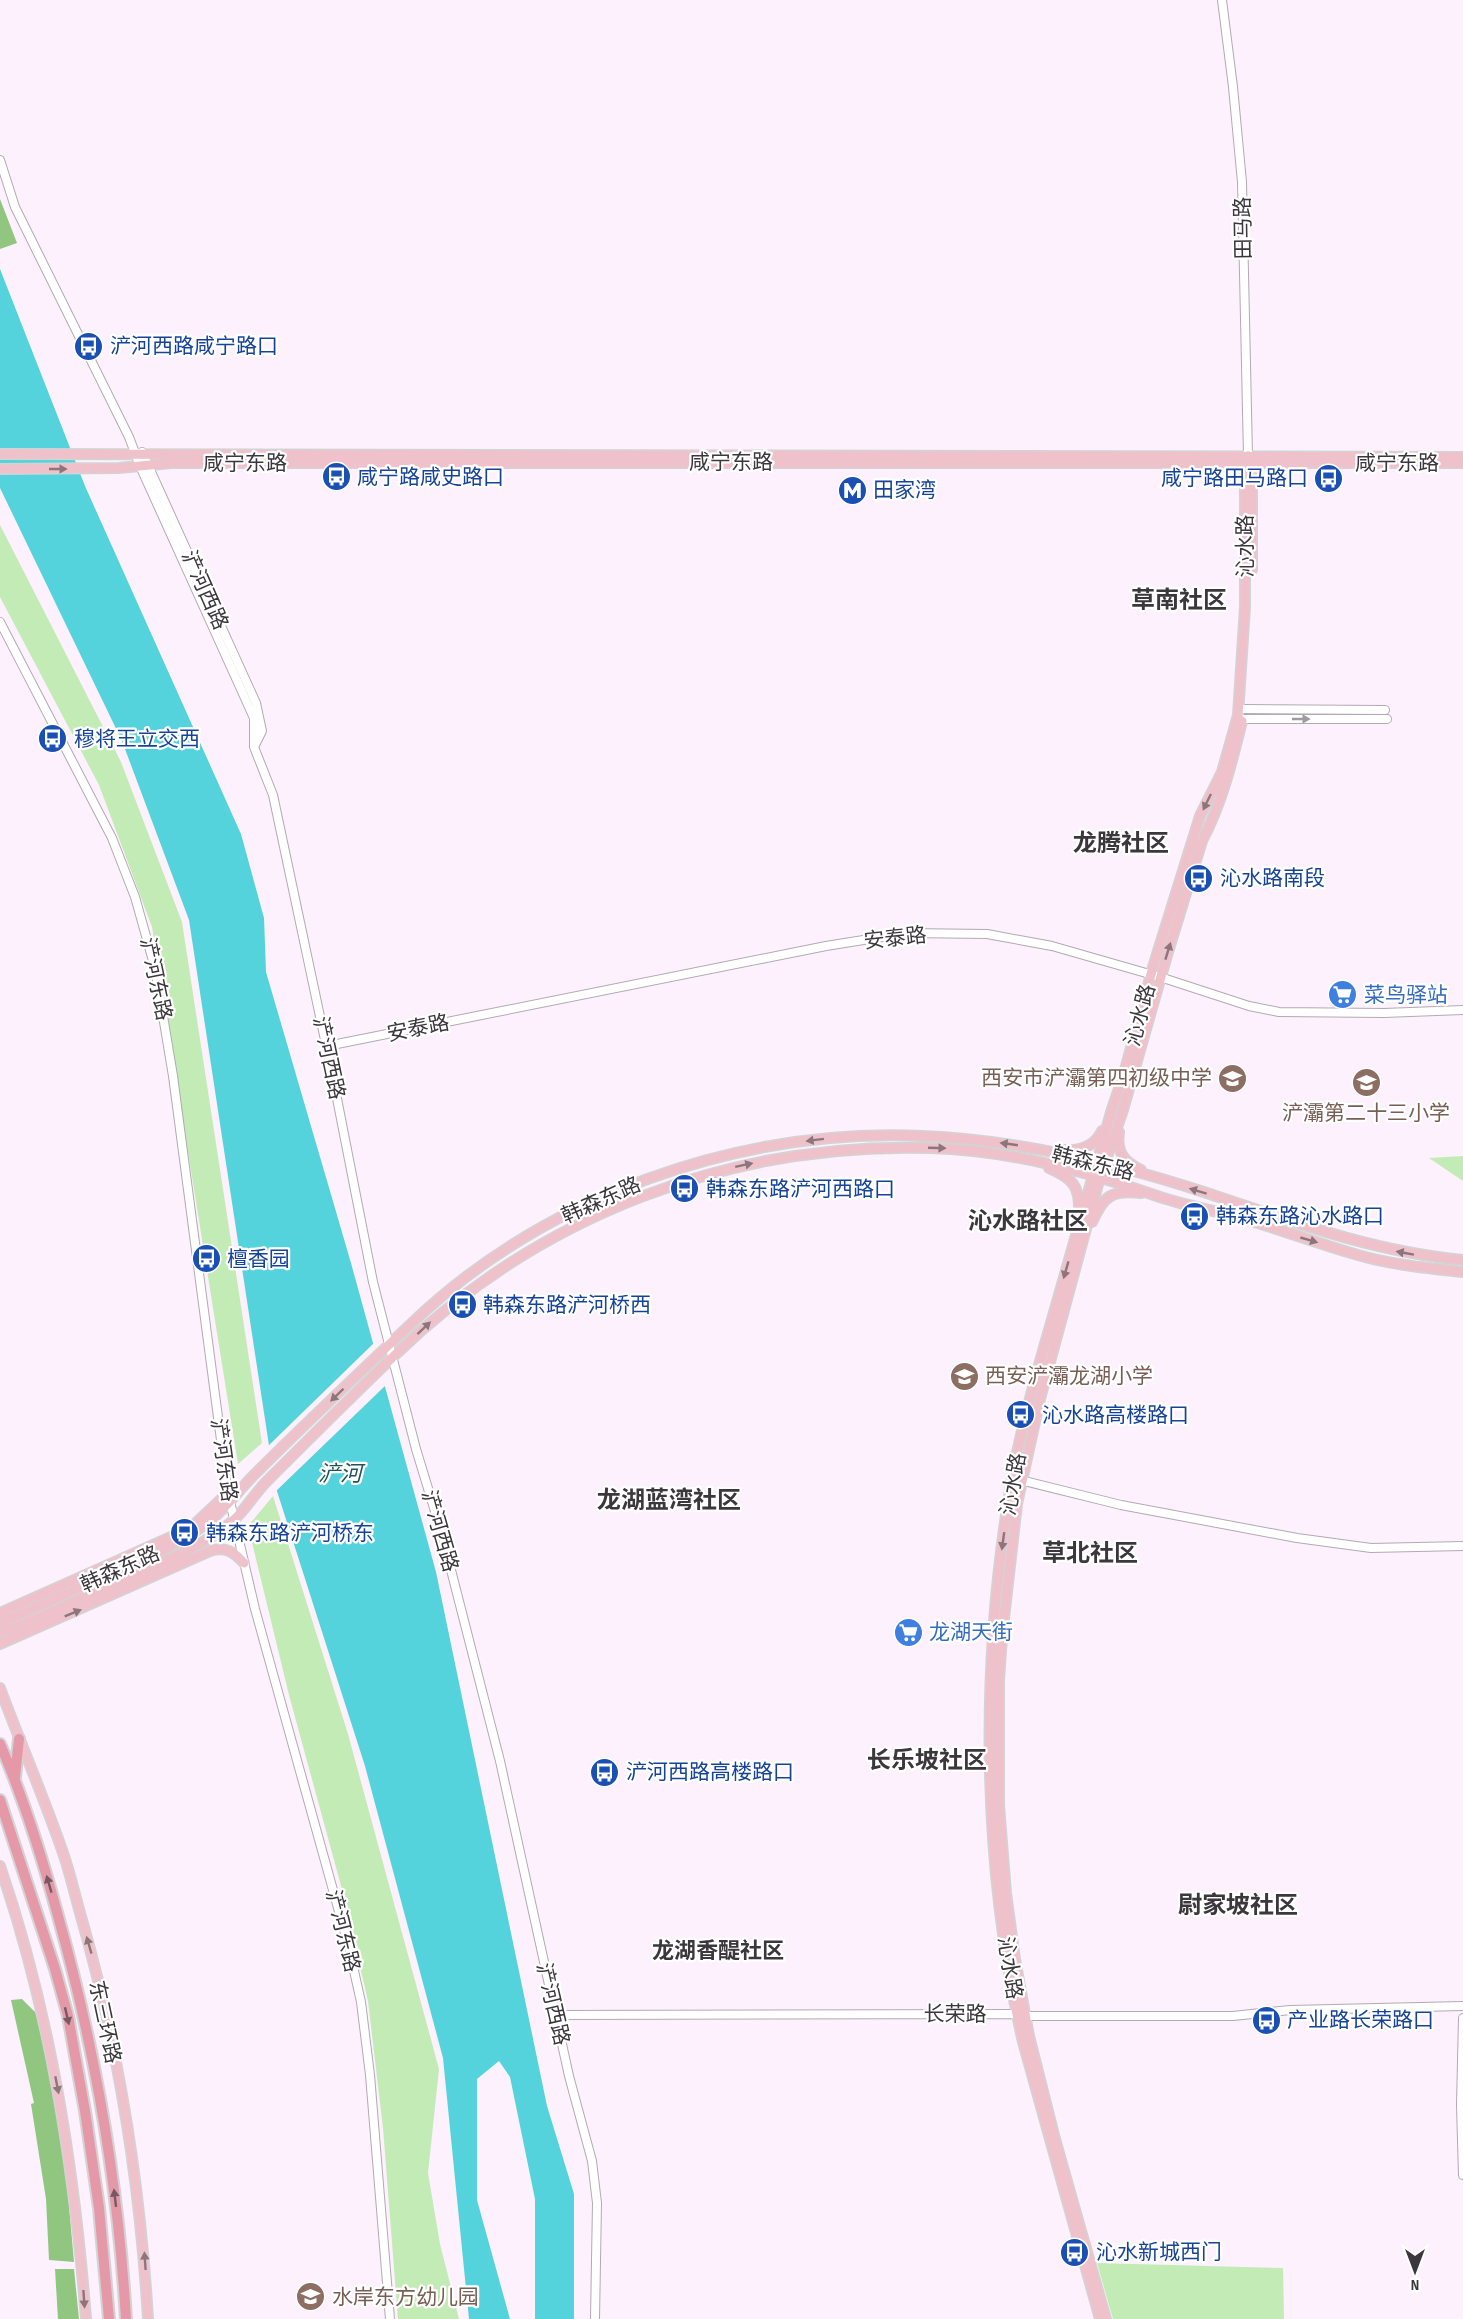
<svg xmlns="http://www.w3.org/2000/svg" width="1463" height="2319" viewBox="0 0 1463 2319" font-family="'Sofia Sans Condensed','Noto Sans SC',sans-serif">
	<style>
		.green { fill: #c3ebb6 }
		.forest { fill: #91c680 }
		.water { fill: #54d3dc }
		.pier { fill: #fcf1fc }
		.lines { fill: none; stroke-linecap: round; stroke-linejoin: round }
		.minor-casing { stroke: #b3a9b4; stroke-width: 10 }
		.major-casing { stroke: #d4d3d4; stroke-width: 12 }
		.highway-casing { stroke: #d4d3d4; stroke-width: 14 }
		.minor { stroke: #fff; stroke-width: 8 }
		.major { stroke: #efc2cb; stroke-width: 9 }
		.highway { stroke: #e599a8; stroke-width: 10 }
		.oneway { fill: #8c767c }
		.oneway2 { fill: #9d9b9e }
		.oneway3 { fill: #765962 }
		.labels { text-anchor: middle; stroke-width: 4.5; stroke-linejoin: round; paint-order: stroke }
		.street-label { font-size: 21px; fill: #3b373c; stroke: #fff }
		.transit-label { font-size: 21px; fill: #164399; stroke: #fff; text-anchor: start }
		.shop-label { font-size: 21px; fill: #366cbe; stroke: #fff; text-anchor: start }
		.education-label { font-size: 21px; fill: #785e54; stroke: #fff; text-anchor: start }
		.water-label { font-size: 22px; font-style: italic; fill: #1e5458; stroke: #fff }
		.neighbourhood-label { font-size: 22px; font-weight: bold; fill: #3b373c; stroke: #fff }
		.quarter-label { font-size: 24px; font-weight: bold; fill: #3b373c; stroke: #fff }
	</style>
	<rect width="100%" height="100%" fill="#fcf1fc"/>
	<g class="green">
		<path d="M0,525L121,762L182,922L262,1443L238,1464L152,927L99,785L0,597Z"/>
		<path d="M1463,1156V1181L1429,1158Z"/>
		<path d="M273,1496L348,1734L439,2069L428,2173L440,2244L459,2319H398L383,2128L368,2001L343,1893L289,1695L248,1526Z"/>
		<path d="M1097,2263L1283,2268L1284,2319H1113Z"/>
	</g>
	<g class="forest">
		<path d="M0,199L17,243L0,249Z"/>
		<path d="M22,1999L36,2013L52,2085L66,2172L74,2262L49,2260L46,2199L31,2104L34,2103L11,2000Z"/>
		<path d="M55,2269H74L79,2319H58Z"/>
	</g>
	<path class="water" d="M0,269L85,486L241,834L264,918L266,972L351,1263L436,1572L547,2106L574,2194V2319H535V2199L510,2077L499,2061L477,2079V2200L510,2319H469L443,2058L365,1766L275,1485L189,920L122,741L0,488Z"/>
	<path class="pier" d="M375,1342L387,1384L274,1493L266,1448Z"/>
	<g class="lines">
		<defs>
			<g id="minor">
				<path d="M1222,0L1233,87L1242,182L1248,456"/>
				<path d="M0,160L15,207L129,437L140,466L254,718V747L273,795L332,1073L373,1282L416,1449L441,1531L500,1761L569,2076L592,2161L597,2203L595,2319"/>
				<path d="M142,452L256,703L262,731L255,745"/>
				<path d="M0,622L112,838L135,897L155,968L173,1076L228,1493L255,1609L348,1944L361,2002L370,2075L390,2319"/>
				<path d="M1244,709L1385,710"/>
				<path d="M1243,719H1387"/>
				<path d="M327,1046L826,946L907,933L987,934L1052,946L1160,977L1249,1006L1279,1012L1384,1013L1463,1010"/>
				<path d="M1012,1478L1121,1505L1297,1538L1371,1548L1463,1546"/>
				<path d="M555,2015L1017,2014L1025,2016H1233L1290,2010L1463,2006"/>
				<path d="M1463,2018L1461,2105L1463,2175"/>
			</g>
			<g id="major">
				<path d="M0,454L1463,457"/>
				<path d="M1248,456L1252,463V570"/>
				<path d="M1176,464L1193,471"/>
				<path d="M0,469L119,468L171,463H1463"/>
				<path d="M1119,1132C1116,1152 1124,1162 1141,1170"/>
				<path d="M1064,1150C1081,1151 1095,1146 1102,1131"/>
				<path d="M1049,1168C1072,1178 1080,1186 1079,1211"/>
				<path d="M1092,1222C1104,1195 1112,1190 1141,1193"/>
				<path d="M0,1613L180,1533L196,1523L228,1493"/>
				<path d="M0,1623C38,1607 75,1590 112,1573C145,1558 178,1545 206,1524C226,1509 240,1488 258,1471C308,1421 360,1372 412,1323C545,1196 738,1128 922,1136C1020,1140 1117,1163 1210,1194C1293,1222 1375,1252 1463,1260"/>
				<path d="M0,1633C41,1618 80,1599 120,1581C157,1564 197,1550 229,1524C244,1513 253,1495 267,1481C309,1439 352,1396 395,1355C539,1215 730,1142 930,1148C1007,1150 1082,1170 1154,1195C1182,1205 1212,1210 1241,1218C1280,1229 1319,1244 1358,1255C1392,1265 1428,1268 1463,1272"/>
				<path d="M0,1644L210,1551C225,1546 234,1552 244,1563"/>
				<path d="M0,1688C20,1742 43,1795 62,1850C70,1872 75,1896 82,1920C119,2050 140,2184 148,2319"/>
				<path d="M0,1866C50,2012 74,2165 86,2319"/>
				<path d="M1100,2319L1023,2042C981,1861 980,1661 1012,1478C1021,1428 1035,1378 1049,1330C1070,1256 1091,1183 1112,1109L1123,1077L1153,967L1200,816L1222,772L1238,715L1245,607V471L1248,456"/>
				<path d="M1106,2319L1055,2139L1029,2036L1015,1959L1006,1893L999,1805V1680L1002,1636L1017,1504L1040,1399L1100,1177L1123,1110L1168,952L1202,841C1222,803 1232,762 1242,721"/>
			</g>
			<g id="highway">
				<path d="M0,1744C24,1799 42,1857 58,1916C95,2048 118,2182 126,2319"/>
				<path d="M15,1777L19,1739"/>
				<path d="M0,1800L55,1969L68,2016L85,2111L99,2208L109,2319"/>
			</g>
		</defs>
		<use href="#minor" class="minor-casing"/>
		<use href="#major" class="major-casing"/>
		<use href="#highway" class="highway-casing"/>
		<use href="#minor" class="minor"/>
		<use href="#major" class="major"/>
		<use href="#highway" class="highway"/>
	</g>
	<defs><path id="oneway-solid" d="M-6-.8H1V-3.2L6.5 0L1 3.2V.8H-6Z" transform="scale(1.5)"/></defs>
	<g class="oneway">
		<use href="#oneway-solid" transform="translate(58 469)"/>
		<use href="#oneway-solid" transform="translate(1207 802) rotate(116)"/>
		<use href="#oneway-solid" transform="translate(1168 951) rotate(-73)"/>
		<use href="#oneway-solid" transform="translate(815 1140) rotate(173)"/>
		<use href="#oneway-solid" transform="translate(1009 1144) rotate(-172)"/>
		<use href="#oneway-solid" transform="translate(937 1148) rotate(2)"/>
		<use href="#oneway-solid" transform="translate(744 1165) rotate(-12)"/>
		<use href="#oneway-solid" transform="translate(1198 1191) rotate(-163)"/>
		<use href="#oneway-solid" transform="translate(1309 1240) rotate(16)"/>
		<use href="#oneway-solid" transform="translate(1405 1253) rotate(-170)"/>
		<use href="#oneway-solid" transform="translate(1066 1270) rotate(106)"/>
		<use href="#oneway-solid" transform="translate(424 1328) rotate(-43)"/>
		<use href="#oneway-solid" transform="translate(337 1395) rotate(136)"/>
		<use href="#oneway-solid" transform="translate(1003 1541) rotate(98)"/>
		<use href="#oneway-solid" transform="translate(73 1613) rotate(-22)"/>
		<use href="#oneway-solid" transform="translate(89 1945) rotate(-106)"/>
		<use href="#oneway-solid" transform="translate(57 2085) rotate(79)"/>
		<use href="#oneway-solid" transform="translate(145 2261) rotate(-94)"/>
		<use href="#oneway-solid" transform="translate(84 2299) rotate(86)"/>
	</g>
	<use class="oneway2" href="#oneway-solid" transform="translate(1301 719)"/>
	<g class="oneway3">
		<use href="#oneway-solid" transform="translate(49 1884) rotate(-106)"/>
		<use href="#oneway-solid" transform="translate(67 2016) rotate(77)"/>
		<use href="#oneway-solid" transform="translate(115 2198) rotate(-97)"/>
	</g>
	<defs>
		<symbol id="bus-disc" viewBox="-11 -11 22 22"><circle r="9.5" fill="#1a4fb4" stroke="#fff"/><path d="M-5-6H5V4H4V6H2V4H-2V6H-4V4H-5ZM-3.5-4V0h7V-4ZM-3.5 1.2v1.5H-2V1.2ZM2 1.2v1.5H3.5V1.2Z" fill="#fff"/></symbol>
		<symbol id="metro-disc" viewBox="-11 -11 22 22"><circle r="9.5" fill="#1a4fb4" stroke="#fff"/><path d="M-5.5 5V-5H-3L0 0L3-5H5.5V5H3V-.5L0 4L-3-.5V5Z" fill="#fff"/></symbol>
		<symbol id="supermarket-disc" viewBox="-11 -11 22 22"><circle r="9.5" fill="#3f7fe0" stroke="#fff"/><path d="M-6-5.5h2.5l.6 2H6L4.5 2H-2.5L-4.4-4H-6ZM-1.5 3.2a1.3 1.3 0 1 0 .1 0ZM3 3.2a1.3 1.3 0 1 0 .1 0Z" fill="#fff"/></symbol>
		<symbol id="school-disc" viewBox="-11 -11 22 22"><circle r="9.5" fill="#8d6e63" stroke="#fff"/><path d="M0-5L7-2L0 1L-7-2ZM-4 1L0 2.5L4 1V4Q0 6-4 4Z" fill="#fff"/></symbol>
	</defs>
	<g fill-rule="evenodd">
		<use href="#bus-disc" x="72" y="330" width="33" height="33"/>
		<use href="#bus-disc" x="320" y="460" width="33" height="33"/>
		<use href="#bus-disc" x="1312" y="462" width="33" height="33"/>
		<use href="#metro-disc" x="836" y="474" width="33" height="33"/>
		<use href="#bus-disc" x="36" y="722" width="33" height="33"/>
		<use href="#bus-disc" x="1182" y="862" width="33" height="33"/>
		<use href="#supermarket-disc" x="1326" y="978" width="33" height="33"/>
		<use href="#school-disc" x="1216" y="1062" width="33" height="33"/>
		<use href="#school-disc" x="1350" y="1066" width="33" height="33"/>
		<use href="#bus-disc" x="668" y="1172" width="33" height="33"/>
		<use href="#bus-disc" x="1178" y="1200" width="33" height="33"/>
		<use href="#bus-disc" x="190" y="1242" width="33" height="33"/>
		<use href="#bus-disc" x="446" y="1288" width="33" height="33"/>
		<use href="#school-disc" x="948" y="1360" width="33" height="33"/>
		<use href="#bus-disc" x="1004" y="1398" width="33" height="33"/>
		<use href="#bus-disc" x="168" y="1516" width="33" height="33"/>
		<use href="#supermarket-disc" x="892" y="1616" width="33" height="33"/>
		<use href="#bus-disc" x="588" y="1756" width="33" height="33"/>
		<use href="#bus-disc" x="1250" y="2004" width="33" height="33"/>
		<use href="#bus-disc" x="1058" y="2236" width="33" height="33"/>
		<use href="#school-disc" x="294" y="2280" width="33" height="33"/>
	</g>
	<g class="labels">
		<g class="street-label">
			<text transform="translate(1243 228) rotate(-91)" y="7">田马路</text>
			<text x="731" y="469">咸宁东路</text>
			<text x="245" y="470">咸宁东路</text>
			<text x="1397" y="470">咸宁东路</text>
			<text transform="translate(1245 546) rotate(-90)" y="7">沁水路</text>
			<text transform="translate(205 590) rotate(66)" y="7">浐河西路</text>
			<text transform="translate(895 938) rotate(-6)" y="7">安泰路</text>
			<text transform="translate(156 979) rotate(78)" y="7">浐河东路</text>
			<text transform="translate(1140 1015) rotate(-75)" y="7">沁水路</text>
			<text transform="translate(418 1028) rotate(-11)" y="7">安泰路</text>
			<text transform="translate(329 1058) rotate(78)" y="7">浐河西路</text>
			<text transform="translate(1093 1163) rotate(14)" y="7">韩森东路</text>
			<text transform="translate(601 1200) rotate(-24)" y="7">韩森东路</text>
			<text transform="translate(224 1460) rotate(82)" y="7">浐河东路</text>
			<text transform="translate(1013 1484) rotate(-80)" y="7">沁水路</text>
			<text transform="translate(440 1531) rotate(74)" y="7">浐河西路</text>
			<text transform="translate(120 1569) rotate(-24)" y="7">韩森东路</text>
			<text transform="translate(343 1931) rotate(76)" y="7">浐河东路</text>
			<text transform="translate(1010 1968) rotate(81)" y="7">沁水路</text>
			<text transform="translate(553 2004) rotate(77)" y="7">浐河西路</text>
			<text x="955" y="2021">长荣路</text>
			<text transform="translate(105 2022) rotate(78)" y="7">东三环路</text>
		</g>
		<g class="transit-label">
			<text x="110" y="353">浐河西路咸宁路口</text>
			<text x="357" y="484">咸宁路咸史路口</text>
			<text x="1308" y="485" text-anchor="end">咸宁路田马路口</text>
			<text x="873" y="497">田家湾</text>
			<text x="74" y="746">穆将王立交西</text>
			<text x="1220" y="885">沁水路南段</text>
			<text x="706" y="1196">韩森东路浐河西路口</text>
			<text x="1216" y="1223">韩森东路沁水路口</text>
			<text x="227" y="1266">檀香园</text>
			<text x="483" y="1312">韩森东路浐河桥西</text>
			<text x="1042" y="1422">沁水路高楼路口</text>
			<text x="206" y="1540">韩森东路浐河桥东</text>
			<text x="626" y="1779">浐河西路高楼路口</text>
			<text x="1287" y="2027">产业路长荣路口</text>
			<text x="1096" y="2259">沁水新城西门</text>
		</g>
		<g class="shop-label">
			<text x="1364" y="1002">菜鸟驿站</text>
			<text x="929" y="1639">龙湖天街</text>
		</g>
		<g class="education-label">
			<text x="1212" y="1085" text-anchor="end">西安市浐灞第四初级中学</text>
			<text x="1366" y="1120" text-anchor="middle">浐灞第二十三小学</text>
			<text x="985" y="1383">西安浐灞龙湖小学</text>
			<text x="332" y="2304">水岸东方幼儿园</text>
		</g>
		<g class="water-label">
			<text x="340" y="1481">浐河</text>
		</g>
		<g class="neighbourhood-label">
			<text x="718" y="1958">龙湖香醍社区</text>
		</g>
		<g class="quarter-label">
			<text x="1179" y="608">草南社区</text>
			<text x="1121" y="851">龙腾社区</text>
			<text x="1028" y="1229">沁水路社区</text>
			<text x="669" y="1508">龙湖蓝湾社区</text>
			<text x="1090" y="1561">草北社区</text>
			<text x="927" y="1768">长乐坡社区</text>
			<text x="1238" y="1913">尉家坡社区</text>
		</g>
	</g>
	<g transform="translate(1415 2271) rotate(180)" stroke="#ffffff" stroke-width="4.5" paint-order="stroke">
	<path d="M0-4.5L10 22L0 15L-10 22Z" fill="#3b373c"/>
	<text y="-9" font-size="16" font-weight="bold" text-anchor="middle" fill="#3b373c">N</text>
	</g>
</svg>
